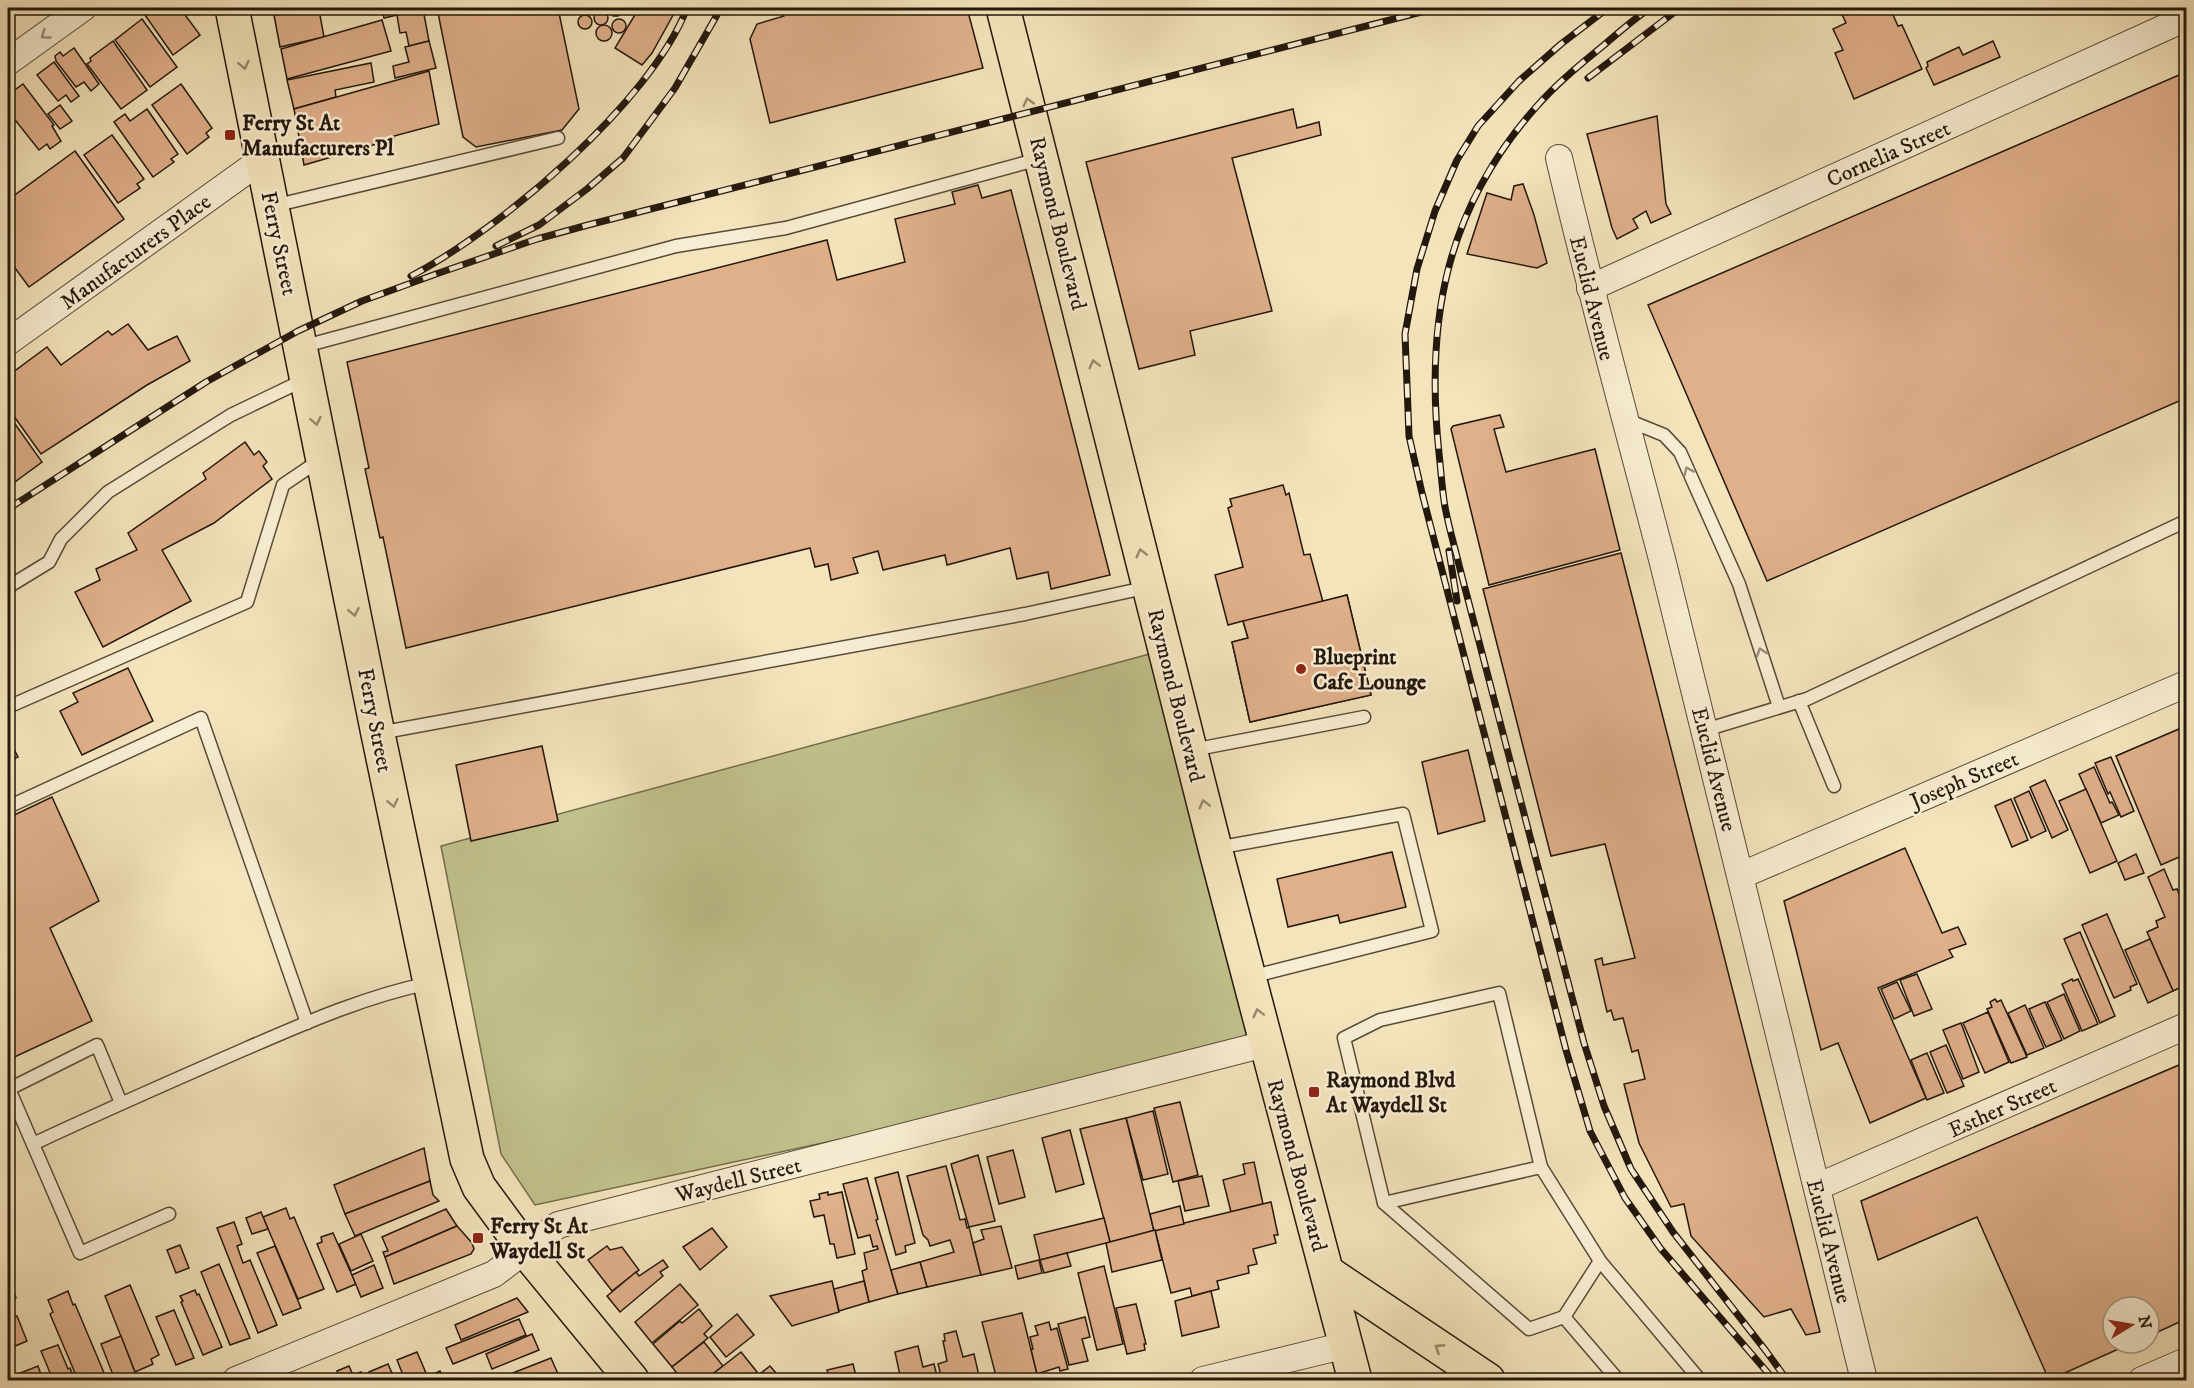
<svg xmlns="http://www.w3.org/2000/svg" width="2194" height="1388" viewBox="0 0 2194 1388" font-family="'IM FELL DW Pica',serif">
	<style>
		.green { fill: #c1c28c; stroke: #726d4c; stroke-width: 1.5 }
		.building { fill: #e0b08b; stroke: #23180d; stroke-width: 1.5 }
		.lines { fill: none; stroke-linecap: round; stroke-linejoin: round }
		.lane-casing { stroke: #574b39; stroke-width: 15 }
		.street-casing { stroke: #574b39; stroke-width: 28 }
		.primary-casing { stroke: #23180d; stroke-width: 36 }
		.highway-casing { stroke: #23180d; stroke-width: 36 }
		.lane { stroke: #f8edd3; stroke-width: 12 }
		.street { stroke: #f8edd3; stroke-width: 26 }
		.primary { stroke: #f4e4bc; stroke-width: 33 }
		.highway { stroke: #f4e4bc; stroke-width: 33 }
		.rail-casing { stroke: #23180d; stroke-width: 7 }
		.rail { stroke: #f8edd3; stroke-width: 4.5; stroke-dasharray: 14; stroke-linecap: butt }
		.oneway { stroke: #988d7a }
		.oneway2 { stroke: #96886d }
		.poi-dot { fill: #8f2418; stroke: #f8edd3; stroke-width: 2 }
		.labels { text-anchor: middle; stroke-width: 5; stroke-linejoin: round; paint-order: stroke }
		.poi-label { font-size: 22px; font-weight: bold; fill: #23180d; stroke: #f8edd3; text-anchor: start }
		.street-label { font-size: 22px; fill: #23180d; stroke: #f8edd3 }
	</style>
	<rect width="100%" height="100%" fill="#f4e4bc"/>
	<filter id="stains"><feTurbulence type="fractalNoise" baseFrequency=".00333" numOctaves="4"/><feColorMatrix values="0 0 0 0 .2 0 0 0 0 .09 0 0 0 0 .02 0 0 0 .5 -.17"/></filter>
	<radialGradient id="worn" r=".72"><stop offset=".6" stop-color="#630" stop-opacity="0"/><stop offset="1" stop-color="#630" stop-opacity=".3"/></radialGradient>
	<path class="green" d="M1168,649L1262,1048L535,1205L501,1154L441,846Z"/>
	<g class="building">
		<path d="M140,8H180L200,35L173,55Z"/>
		<path d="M307,8H318L319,10L324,37L280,47L274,15Z"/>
		<path d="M382,8H423V9L384,18Z"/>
		<path d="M437,8H558L579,109L562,130L476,147L463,137Z"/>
		<path d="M574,8H589L585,13H580Z"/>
		<path d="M609,8H622V10L618,16H613L608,11Z"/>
		<path d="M624,8H639L632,14L628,12Z"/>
		<path d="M639,8H677L652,53L642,65L615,48Z"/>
		<path d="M788,8H967L983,68L770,123L750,39L757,24L784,16L783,9Z"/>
		<path d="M1839,8H1890L1898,26L1902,25L1922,69L1854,99L1835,53L1843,50L1833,29L1846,23Z"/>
		<path d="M423,9L429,41L409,46L406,32L400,33L397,15Z"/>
		<circle cx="601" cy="18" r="7"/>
		<circle cx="585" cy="22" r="7"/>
		<circle cx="619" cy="26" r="7"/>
		<path d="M142,19L177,67L150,87L115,40Z"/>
		<path d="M382,20L391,51L287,79L281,49Z"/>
		<circle cx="604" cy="33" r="8"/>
		<path d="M113,41L147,90L121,109L87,64L91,61L90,58Z"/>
		<path d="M429,41L436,68L395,78L393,66L409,62L405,47Z"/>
		<path d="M1993,41L2000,57L1934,85L1926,68L1928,66L1927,62L1959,47L1963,55Z"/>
		<path d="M74,48L99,84L91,91L84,82L76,87L56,61L55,56L60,52L63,56Z"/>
		<path d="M54,62L79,96L71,102L66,95L58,101L37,75Z"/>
		<path d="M371,63L374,82L335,90L336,97L294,109L287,80Z"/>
		<path d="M429,71L439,124L394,136V139L304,165L294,109Z"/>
		<path d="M2186,72V398L1767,581L1648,305Z"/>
		<path d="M23,84L54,125L52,126L61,141L50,149L47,144L39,150L8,111V95Z"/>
		<path d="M181,84L212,128L206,133L209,137L187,154L152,105Z"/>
		<path d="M60,105L72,121L60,129L48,114Z"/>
		<path d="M147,109L178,154L171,159L174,162L153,177L114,122L125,114L130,121Z"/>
		<path d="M1293,109L1297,128L1319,122L1321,135L1232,158L1272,311L1190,331L1195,355L1139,369L1086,162Z"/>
		<path d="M1657,116L1666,204L1671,214L1651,223L1646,211L1633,219L1638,228L1617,239L1612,228L1587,134Z"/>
		<path d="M8,128L15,138L8,143L13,149L8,153Z"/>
		<path d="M112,135L144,179L137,184L140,188L118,203L84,155Z"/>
		<path d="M75,151L124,219L29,287L15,268L8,273V200Z"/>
		<path d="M1523,184L1534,215L1547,263L1537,268L1467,254L1487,193L1511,200L1514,186Z"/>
		<path d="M978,185L982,198L1011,190L1110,575L1051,589L1048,572L1017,579L1010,548L947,565L945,555L883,570L878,551L853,558L858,573L831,580L828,564L815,567L810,548L406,648L383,537L380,538L365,469L369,468L347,362L827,240L837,280L905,262L895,219L955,204L952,192Z"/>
		<path d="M128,324L148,350L177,336L190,361L147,385L41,454L8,408V376L47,347L61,365L108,331L112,335Z"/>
		<path d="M8,414L42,462L8,487Z"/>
		<path d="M1500,415L1504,427L1494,429L1506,472L1595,449L1620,550L1489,585L1451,429L1453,426Z"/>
		<path d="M245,442L254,455L259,451L267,462L263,466L272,479L214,523L162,550L191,601L103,647L75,592L100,580L96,569L137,550L128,533L206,479L203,473Z"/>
		<path d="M1283,485L1286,495L1289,493L1304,555L1310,554L1323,602L1347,595L1371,695L1250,722L1232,642L1248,638L1243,621L1228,625L1215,575L1243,567L1228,508L1232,506L1230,499Z"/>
		<path d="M1621,553L1820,1332L1806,1335L1791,1309L1764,1317L1691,1236L1684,1204L1671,1207L1639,1143L1624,1084L1645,1079L1638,1050L1632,1052L1623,1018L1614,1020L1611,1010L1607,1012L1595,960L1602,958L1603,965L1635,958L1605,844L1551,856L1483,589Z"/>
		<path d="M1347,595L1371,695L1250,722L1232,642L1248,638L1243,621Z"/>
		<path d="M128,668L153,721L82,755L60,711L78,702L73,693Z"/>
		<path d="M2186,726V854L2161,865L2116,756Z"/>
		<path d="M8,738L18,757L8,762Z"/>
		<path d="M542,746L558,821L471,841L456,765Z"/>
		<path d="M1468,750L1485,821L1438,834L1422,762Z"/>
		<path d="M2111,757L2134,811L2121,817L2110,792L2108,794L2095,763Z"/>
		<path d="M2094,767L2110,803L2112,802L2119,815L2101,823L2079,774Z"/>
		<path d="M2045,780L2068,830L2052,838L2030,787Z"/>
		<path d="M2086,789L2117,861L2090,873L2059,801Z"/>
		<path d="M2029,791L2046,831L2031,838L2014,798Z"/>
		<path d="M52,797L99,901L50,928L92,1021L8,1060V818Z"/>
		<path d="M2011,799L2028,840L2012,847L1995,806Z"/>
		<path d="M1905,848L1942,933L1958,927L1966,944L1949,950L1953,957L1878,988L1926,1098L1870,1123L1838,1043L1821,1050L1784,901Z"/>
		<path d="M1392,852L1406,907L1340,923L1338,915L1288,927L1277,879Z"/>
		<path d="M2136,854L2144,873L2125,880L2118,863Z"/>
		<path d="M2164,869L2173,890L2177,889L2186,911V946L2184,950L2186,956V985L2173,991L2147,932L2158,927L2156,921L2165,917L2148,877Z"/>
		<path d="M2107,914L2137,984L2130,987L2131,990L2114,998L2082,925Z"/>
		<path d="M2080,932L2115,1016L2100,1023L2064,939Z"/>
		<path d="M2150,939L2173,991L2148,1003L2125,950Z"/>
		<path d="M1917,974L1932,1009L1914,1016L1900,980Z"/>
		<path d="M2072,979L2073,981L2078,979L2098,1024L2082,1031L2062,984Z"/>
		<path d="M1897,982L1911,1011L1894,1019L1881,989Z"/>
		<path d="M2064,994L2080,1031L2064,1039L2047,1002Z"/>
		<path d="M1995,999L1997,1002L2001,1000L2027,1057L2011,1063L1987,1009L1992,1007L1990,1002Z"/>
		<path d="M2045,1002L2062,1040L2046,1047L2029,1009Z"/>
		<path d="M2025,1005L2044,1048L2027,1055L2008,1013Z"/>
		<path d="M1988,1012L2009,1062L1985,1073L1963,1023Z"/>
		<path d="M1961,1023L1979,1072L1963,1079L1943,1030Z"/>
		<path d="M1946,1045L1964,1086L1947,1093L1930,1052Z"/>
		<path d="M1927,1053L1944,1093L1927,1100L1911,1060Z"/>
		<path d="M2186,1062V1319L2149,1336V1307H2113V1343H2132L2049,1380L1977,1217L1878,1260L1861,1201Z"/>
		<path d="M1180,1102L1198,1175L1173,1182L1154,1108Z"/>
		<path d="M1153,1111L1168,1174L1143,1180L1126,1118Z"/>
		<path d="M1126,1118L1154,1231L1110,1242L1080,1129Z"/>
		<path d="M1070,1130L1084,1184L1056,1192L1042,1138Z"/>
		<path d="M424,1148L430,1181L345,1214L334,1185Z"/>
		<path d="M1013,1150L1025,1197L999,1204L987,1157Z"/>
		<path d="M978,1155L995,1221L969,1227L951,1164Z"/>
		<path d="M1254,1162L1263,1204L1231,1212L1223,1180L1245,1174L1243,1164Z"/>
		<path d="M946,1166L960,1220L965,1219L967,1228L969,1227L981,1275L927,1287L920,1262L954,1252L950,1240L930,1246L928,1240L923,1235L907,1176Z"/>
		<path d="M898,1172L915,1243L905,1246L906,1252L896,1255L875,1178Z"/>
		<path d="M1202,1176L1209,1206L1185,1211L1178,1181Z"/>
		<path d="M867,1178L878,1219L876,1220L898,1294L869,1302L862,1271L867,1269L864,1253L878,1249L877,1246L873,1247L870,1235L858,1238L843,1184Z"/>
		<path d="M430,1181L433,1195L439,1201L355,1236L345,1214Z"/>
		<path d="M828,1192V1195L842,1192L855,1254L837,1258L834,1244H830L824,1215L814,1217L810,1201L820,1199L819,1194Z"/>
		<path d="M1271,1202L1278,1235H1274L1276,1243L1253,1249L1257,1264L1248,1266L1249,1273L1217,1281L1219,1289L1192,1296L1190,1288L1171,1293L1155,1230Z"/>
		<path d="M1180,1206L1184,1224L1154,1231L1150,1214Z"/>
		<path d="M286,1208L290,1219L294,1217L324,1289L298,1299L263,1217Z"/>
		<path d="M446,1209L457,1226L385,1257L383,1252L388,1251L382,1237Z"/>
		<path d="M261,1212L268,1229L252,1234L246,1218Z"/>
		<path d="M1104,1218L1110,1242L1040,1260L1034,1235Z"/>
		<path d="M234,1222L242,1244L237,1246L243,1263L250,1260L277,1325L258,1333L217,1228Z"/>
		<path d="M457,1226L472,1243L474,1249L471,1254L394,1284L385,1257Z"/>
		<path d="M1001,1226L1012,1268L981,1275L973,1243L984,1239L981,1230Z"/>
		<path d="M712,1228L727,1247L700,1270L683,1247Z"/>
		<path d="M1155,1230L1162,1260L1112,1272L1106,1243Z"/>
		<path d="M333,1233L356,1284L337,1292L317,1244L322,1242L321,1237Z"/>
		<path d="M361,1234L373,1261L351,1271L339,1244Z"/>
		<path d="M180,1245L189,1268L176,1273L167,1250Z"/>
		<path d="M275,1246L301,1308L283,1315L257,1253Z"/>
		<path d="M607,1246L610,1250L622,1247L639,1270L612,1291L588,1260Z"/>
		<path d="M1067,1253L1071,1266L1044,1273L1040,1260Z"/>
		<path d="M663,1260L668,1267L660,1272L663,1276L620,1312L607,1296L636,1272L639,1276Z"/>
		<path d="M1039,1260L1042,1273L1018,1279L1015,1266Z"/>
		<path d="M920,1262L927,1287L898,1294L891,1270Z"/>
		<path d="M219,1264L250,1338L230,1345L201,1272Z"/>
		<path d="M374,1265L383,1288L361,1297L352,1275Z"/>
		<path d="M1104,1266L1123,1344L1097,1350L1078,1273Z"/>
		<path d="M8,1277L16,1298L8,1302Z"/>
		<path d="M832,1281L839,1312L792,1326L770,1296Z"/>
		<path d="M864,1281L869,1302L839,1311L834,1289Z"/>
		<path d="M680,1284L698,1305L652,1343L635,1322Z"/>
		<path d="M130,1285L159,1355L151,1359L153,1364L135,1372L105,1296Z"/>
		<path d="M195,1290L197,1295L199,1294L222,1347L203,1355L181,1302L183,1301L180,1296Z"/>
		<path d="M68,1291L73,1305L75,1304L107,1380H78L50,1314L53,1312L48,1300Z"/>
		<path d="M1211,1291L1219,1327L1182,1336L1175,1301Z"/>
		<path d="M517,1298L528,1312L461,1340L455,1325Z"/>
		<path d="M1136,1304L1146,1344H1144L1145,1350L1127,1354L1116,1308Z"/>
		<path d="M699,1309L712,1326L704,1334L708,1338L672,1367L653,1344L680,1321L682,1323Z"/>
		<path d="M174,1310L194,1358L176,1365L156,1317Z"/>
		<path d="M1022,1313L1037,1374L1025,1377L1026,1380H997L982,1322Z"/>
		<path d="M737,1314L754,1335L726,1357L710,1337Z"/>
		<path d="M17,1316L27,1341L8,1349V1320Z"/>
		<path d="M1085,1317L1090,1337L1082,1339L1088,1361L1069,1365L1058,1324Z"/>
		<path d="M519,1319L526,1335L453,1364L446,1348Z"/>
		<path d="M1049,1322L1051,1330L1057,1328L1068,1369L1060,1371L1059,1367L1037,1374L1031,1349H1033L1030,1337L1038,1335L1035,1326Z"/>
		<path d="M956,1331L963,1357L974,1354L980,1380H942L938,1364L947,1361L943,1341H945L944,1334Z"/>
		<path d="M532,1334L539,1350L492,1369L486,1354Z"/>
		<path d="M121,1336L136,1375L131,1377L133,1380H115L101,1344Z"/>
		<path d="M704,1342L723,1366L705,1380H682L672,1367Z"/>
		<path d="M58,1345L68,1369L70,1368L75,1380H53L41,1351Z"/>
		<path d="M918,1346L923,1367L934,1364L938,1380H901L895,1352Z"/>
		<path d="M417,1352L429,1380H405L397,1360Z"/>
		<path d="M741,1352L757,1372L747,1380H705Z"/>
		<path d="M551,1358L558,1374L541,1380H495Z"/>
		<path d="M388,1364L395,1380H372L369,1372Z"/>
		<path d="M853,1364L857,1380H830L827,1370Z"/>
		<path d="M38,1366L43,1380H15L13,1376Z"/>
		<path d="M349,1366L353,1375L361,1372L364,1380H340L337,1371Z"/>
		<path d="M770,1366L782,1380H752Z"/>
		<path d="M440,1371L444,1380H431L429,1376Z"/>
	</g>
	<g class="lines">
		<defs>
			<g id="lane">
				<path d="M273,206L558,138"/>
				<path d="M301,347L676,246L786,228L1039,159"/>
				<path d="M1627,420L1664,435L1680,452L1739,584L1779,707"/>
				<path d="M8,587L49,562L61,539L108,492L231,415L306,379"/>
				<path d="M1799,701L1834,786"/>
				<path d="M8,707L247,602L283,485L320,460"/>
				<path d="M1705,730L1807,699L2186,521"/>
				<path d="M379,733L1025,614L1149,587"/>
				<path d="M1192,750L1364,717"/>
				<path d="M8,807L201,718L307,1023"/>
				<path d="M1216,848L1403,814L1432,931L1250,977"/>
				<path d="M121,1103L97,1045L9,1089L80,1253L169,1214"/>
				<path d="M33,1144C103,1111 174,1080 245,1049C305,1023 366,996 430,983"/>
				<path d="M1384,1203L1541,1167"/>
				<path d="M1564,1317L1600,1261"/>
				<path d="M1618,1380L1564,1317L1529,1329L1384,1203L1344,1038L1380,1020L1499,993L1541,1167L1600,1261L1700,1380"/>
			</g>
			<g id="street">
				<path d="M8,62L83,8"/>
				<path d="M1559,158C1591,294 1628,428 1663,563C1732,835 1797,1108 1864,1380"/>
				<path d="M1590,288L2186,18"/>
				<path d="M8,342L263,159"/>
				<path d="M1742,875L2186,684"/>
				<path d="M1817,1187L2186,1026"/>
				<path d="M236,1380L494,1274L558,1225L1265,1044"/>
				<path d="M1203,1380L1346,1345"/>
				<path d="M2142,1380L2186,1361"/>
			</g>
			<g id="primary">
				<path d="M232,8L378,734L467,1159L479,1187L526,1251L632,1380"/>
				<path d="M1003,8L1215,848L1355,1380"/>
			</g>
			<path id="highway" d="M1327,1272L1488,1380"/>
		</defs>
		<use href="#lane" class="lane-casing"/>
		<use href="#street" class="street-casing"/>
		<use href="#primary" class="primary-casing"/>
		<use href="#highway" class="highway-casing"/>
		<use href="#lane" class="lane"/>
		<use href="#street" class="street"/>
		<use href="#primary" class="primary"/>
		<use href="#highway" class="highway"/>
		<defs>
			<g id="rail">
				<path d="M1608,8L1561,44L1519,81L1478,126L1457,160L1435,211L1417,269L1405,334L1409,436L1422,493L1566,1050L1590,1131L1625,1198L1661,1249L1774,1380"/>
				<path d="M1650,8C1634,19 1619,32 1604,45C1581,64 1557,83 1537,106C1446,208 1425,320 1439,453C1441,471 1442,489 1445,507C1449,528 1455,548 1460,569L1584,1043L1604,1106L1631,1169L1673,1232L1766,1351L1787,1380"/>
				<path d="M1588,78L1680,8"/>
				<path d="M496,246L539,225L587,189L623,158L675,88L721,8"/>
				<path d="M411,276C500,230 651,102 687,8"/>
				<path d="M8,509L206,382L298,331L362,301L436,274L537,239L588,225L1437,8"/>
				<path d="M1449,551L1457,601"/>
			</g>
		</defs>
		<use href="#rail" class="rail-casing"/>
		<use href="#rail" class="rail"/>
	</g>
	<defs><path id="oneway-chevron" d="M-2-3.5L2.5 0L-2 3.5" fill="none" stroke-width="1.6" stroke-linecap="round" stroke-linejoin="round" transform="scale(1.5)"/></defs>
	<g class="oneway">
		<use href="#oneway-chevron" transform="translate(45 35) rotate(144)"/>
		<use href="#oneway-chevron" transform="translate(1688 471) rotate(-114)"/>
		<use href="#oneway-chevron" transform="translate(1761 652) rotate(-108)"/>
	</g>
	<g class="oneway2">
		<use href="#oneway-chevron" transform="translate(244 65) rotate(78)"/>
		<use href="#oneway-chevron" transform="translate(1028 102) rotate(-105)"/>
		<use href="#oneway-chevron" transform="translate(1094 364) rotate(-104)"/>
		<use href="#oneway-chevron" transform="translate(316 421) rotate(78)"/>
		<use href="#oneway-chevron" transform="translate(1141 553) rotate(-104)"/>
		<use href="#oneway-chevron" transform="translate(354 612) rotate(79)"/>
		<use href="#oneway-chevron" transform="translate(393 803) rotate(78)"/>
		<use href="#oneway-chevron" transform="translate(1204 804) rotate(-104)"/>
		<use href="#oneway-chevron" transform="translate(1258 1013) rotate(-104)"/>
		<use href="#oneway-chevron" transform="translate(1439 1348) rotate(-147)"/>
	</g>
	<g class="poi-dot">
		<rect x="224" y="129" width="12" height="12" rx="3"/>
		<circle cx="1301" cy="669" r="6"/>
		<rect x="1308" y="1086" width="12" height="12" rx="3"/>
		<rect x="472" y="1232" width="12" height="12" rx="3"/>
	</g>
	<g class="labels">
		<g class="poi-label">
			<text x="242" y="130">Ferry St At<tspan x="242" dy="25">Manufacturers Pl</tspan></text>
			<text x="1313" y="664">Blueprint<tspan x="1313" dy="25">Cafe Lounge</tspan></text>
			<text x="1326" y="1087">Raymond Blvd<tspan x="1326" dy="25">At Waydell St</tspan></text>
			<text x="490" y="1233">Ferry St At<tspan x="490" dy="25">Waydell St</tspan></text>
		</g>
		<g class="street-label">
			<text transform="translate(1888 153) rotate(-24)" y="8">Cornelia Street</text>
			<text transform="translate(1059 223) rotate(76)" y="8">Raymond Boulevard</text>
			<text transform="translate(280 243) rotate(78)" y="8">Ferry Street</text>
			<text transform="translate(135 251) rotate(-36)" y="8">Manufacturers Place</text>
			<text transform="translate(1593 298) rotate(76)" y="8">Euclid Avenue</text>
			<text transform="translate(1177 695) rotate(76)" y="8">Raymond Boulevard</text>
			<text transform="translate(376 720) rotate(79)" y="8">Ferry Street</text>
			<text transform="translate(1715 769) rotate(76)" y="8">Euclid Avenue</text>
			<text transform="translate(1964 779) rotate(-23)" y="8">Joseph Street</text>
			<text transform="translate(2002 1107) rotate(-24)" y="8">Esther Street</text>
			<text transform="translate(1298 1165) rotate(75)" y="8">Raymond Boulevard</text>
			<text transform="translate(738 1179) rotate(-14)" y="8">Waydell Street</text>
			<text transform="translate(1830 1241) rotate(76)" y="8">Euclid Avenue</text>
		</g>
	</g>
	<rect width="2194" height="1388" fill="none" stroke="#f4e4bc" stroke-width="30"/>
	<rect x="9" y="9" width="2176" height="1370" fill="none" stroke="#23180d" stroke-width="3"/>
	<rect x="15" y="15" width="2164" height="1358" fill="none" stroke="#23180d" stroke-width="1.5"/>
	<g transform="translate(2131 1325) rotate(79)"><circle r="28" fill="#f8edd3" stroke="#a39884" stroke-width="1.5"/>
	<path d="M0-4.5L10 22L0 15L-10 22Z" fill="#8f2418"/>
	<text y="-9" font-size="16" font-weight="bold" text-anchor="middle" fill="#23180d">N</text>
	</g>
	<rect width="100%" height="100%" filter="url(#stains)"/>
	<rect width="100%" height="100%" fill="url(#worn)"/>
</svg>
